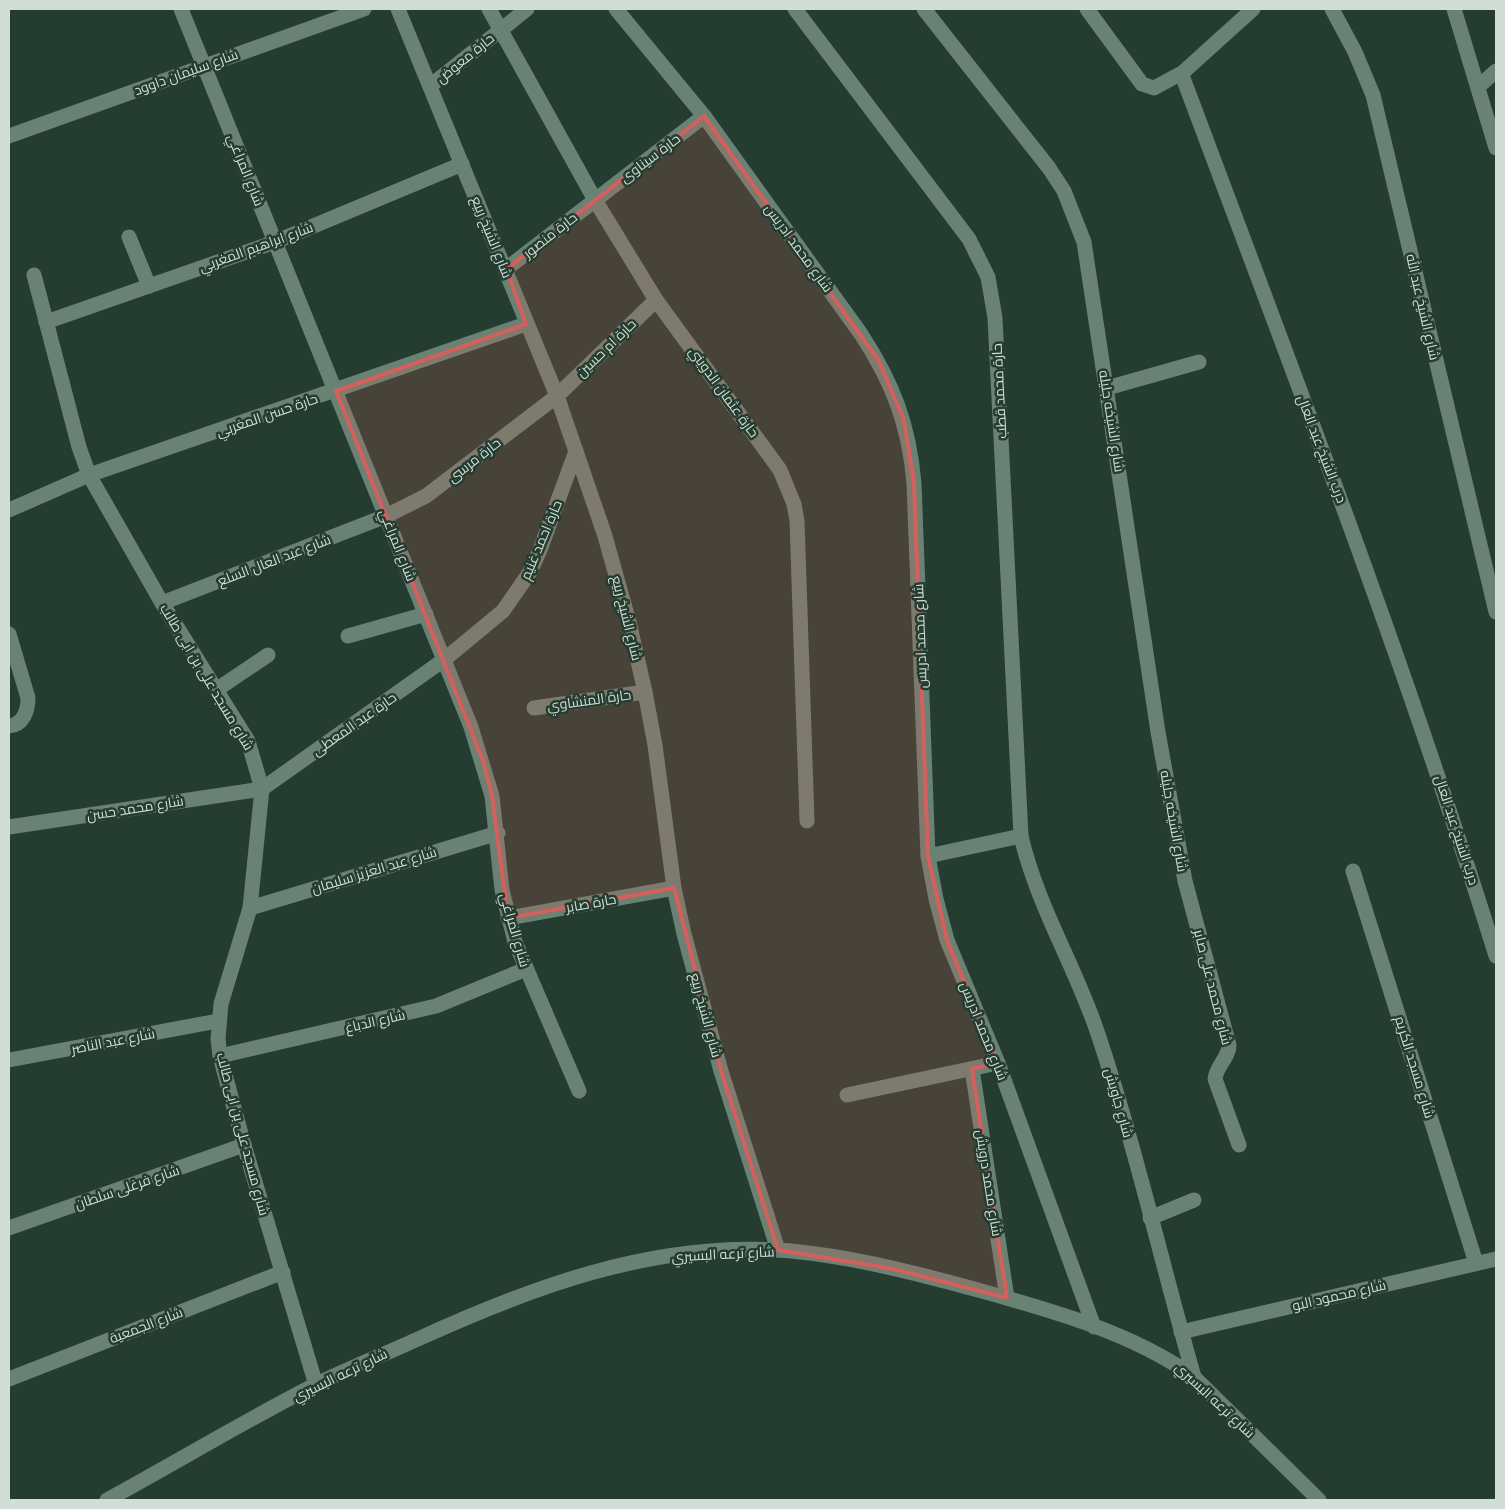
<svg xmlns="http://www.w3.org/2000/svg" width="1505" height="1509" viewBox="0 0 1505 1509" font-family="'Playfair Display',Cairo,serif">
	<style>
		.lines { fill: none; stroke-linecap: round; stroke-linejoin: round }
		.minor { stroke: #698274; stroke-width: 15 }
		.marked { fill: #d45f5c; fill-opacity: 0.2; stroke: #d45f5c; stroke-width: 4; stroke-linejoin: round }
		.labels { text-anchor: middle; stroke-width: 5; stroke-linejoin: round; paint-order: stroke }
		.street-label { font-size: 14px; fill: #d0ded6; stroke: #253c30 }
	</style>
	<rect width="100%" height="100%" fill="#253c30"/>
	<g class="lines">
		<g class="minor">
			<path d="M181,9L471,727L492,796L502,890L515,942L579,1091"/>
			<path d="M398,9L557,396L605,536L629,622L645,692L655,745L674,888L684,934L721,1071L778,1250"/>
			<path d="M489,9L595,200L656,300L780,470L794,504L797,521L807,821"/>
			<path d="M616,9L704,116L861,334C893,383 909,425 914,483L928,856L936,899L947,940L998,1063L1094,1327"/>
			<path d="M795,9L969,239L988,277L995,318L1021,836C1037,906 1077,969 1099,1037C1136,1149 1162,1264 1194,1377"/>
			<path d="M924,9L1049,168L1064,191L1084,242L1158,732L1185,881L1229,1045C1229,1058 1216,1066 1215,1079L1239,1145"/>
			<path d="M1087,9L1142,84L1154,88L1178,75H1182C1291,367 1404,658 1496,956"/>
			<path d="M1332,9L1355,52L1373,95L1496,612"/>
			<path d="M1454,9L1496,148"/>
			<path d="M1180,75L1253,9"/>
			<path d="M430,86L527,9"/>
			<path d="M1478,87L1496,71"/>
			<path d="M9,136L364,9"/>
			<path d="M129,237L149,286"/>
			<path d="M506,269L704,116"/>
			<path d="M34,275L79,447L89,475L162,603L248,741L262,789L250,908L221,1004L218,1039L220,1056L244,1145L316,1385"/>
			<path d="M46,322L275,242L462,164"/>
			<path d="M1107,388L1199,362"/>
			<path d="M9,510L89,475L526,324"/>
			<path d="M162,603L386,516L426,496L557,396L656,300"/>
			<path d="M9,634L28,698C28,711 23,725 9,726"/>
			<path d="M348,636L426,614"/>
			<path d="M216,690L268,655"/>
			<path d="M534,708L645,692"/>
			<path d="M9,827L262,789L445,659L503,611L530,572L540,550L576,451"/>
			<path d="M928,856L1021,836"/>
			<path d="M1353,871L1476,1263"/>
			<path d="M250,908L498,833"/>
			<path d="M508,918L674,888"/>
			<path d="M220,1056L436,1006L526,969"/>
			<path d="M9,1060L218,1021"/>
			<path d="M972,1069L1007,1298"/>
			<path d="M847,1095L998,1063"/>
			<path d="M1150,1218L1194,1200"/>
			<path d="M9,1228L244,1145"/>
			<path d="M1181,1332L1496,1259"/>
			<path d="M9,1379L283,1272"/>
			<path d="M107,1500C177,1462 246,1420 317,1384C350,1368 385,1354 418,1339C532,1287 650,1243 778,1250C842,1254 916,1273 978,1290C1050,1310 1133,1333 1194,1377L1319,1500"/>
		</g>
	</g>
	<path class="marked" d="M704,116L879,361L904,420L914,483L928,856L947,940L998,1063L972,1069L1007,1298L893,1269L778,1250L721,1071L674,888L508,918L492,796L483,761L336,391L526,324L506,269Z"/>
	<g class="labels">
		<g class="street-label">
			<text transform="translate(465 58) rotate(-39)" y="5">حارة معوض</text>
			<text transform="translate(186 72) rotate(-20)" y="5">شارع سليمان داوود</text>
			<text transform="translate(650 158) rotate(-37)" y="5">حارة سيناوى</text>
			<text transform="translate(246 170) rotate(68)" y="5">شارع المراغي</text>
			<text transform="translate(550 235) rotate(-38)" y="5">حارة منصور</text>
			<text transform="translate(492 237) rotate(68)" y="5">شارع الشيخ ربيع</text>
			<text transform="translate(256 247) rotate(-20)" y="5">شارع ابراهيم المغربي</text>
			<text transform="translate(799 248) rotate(54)" y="5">شارع محمد ادريس</text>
			<text transform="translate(1423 307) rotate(77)" y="5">شارع الشيخ عبد الله</text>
			<text transform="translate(606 348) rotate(-44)" y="5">حارة ام حسين</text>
			<text transform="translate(999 391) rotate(-93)" y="5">حارة محمد قطب</text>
			<text transform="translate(724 392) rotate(54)" y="5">حارة عثمان الدويني</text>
			<text transform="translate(267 415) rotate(-19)" y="5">حارة حسن المغربي</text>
			<text transform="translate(1112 421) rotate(81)" y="5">شارع الشيخه جليله</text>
			<text transform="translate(1322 449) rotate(69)" y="5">درب الشيخ عبد العال</text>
			<text transform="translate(474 460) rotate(-38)" y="5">حارة مرسى</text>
			<text transform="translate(541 540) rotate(-67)" y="5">حارة احمد غنيم</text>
			<text transform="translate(398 545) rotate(68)" y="5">شارع المراغي</text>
			<text transform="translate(274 560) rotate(-21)" y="5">شارع عبد العال السلع</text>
			<text transform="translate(627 618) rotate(76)" y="5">شارع الشيخ ربيع</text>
			<text transform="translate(920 636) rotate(-92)" y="5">شارع محمد ادريس</text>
			<text transform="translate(207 677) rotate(59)" y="5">شارع مسجد على بن ابى طالب</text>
			<text transform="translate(589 700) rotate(-8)" y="5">حارة المنشاوي</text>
			<text transform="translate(354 724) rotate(-35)" y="5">حارة عبد المعطى</text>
			<text transform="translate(135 808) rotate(-9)" y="5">شارع محمد حسن</text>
			<text transform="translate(1174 821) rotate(80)" y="5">شارع الشيخه جليله</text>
			<text transform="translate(1457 830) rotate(72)" y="5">درب الشيخ عبد العال</text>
			<text transform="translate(374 870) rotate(-17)" y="5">شارع عبد العزيز سليمان</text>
			<text transform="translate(591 903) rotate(-10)" y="5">حارة صابر</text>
			<text transform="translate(515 930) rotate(74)" y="5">شارع المراغي</text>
			<text transform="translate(1213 987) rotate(76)" y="5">شارع محمد على صابر</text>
			<text transform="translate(706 1015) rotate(75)" y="5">شارع الشيخ ربيع</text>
			<text transform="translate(375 1021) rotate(-13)" y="5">شارع الدباغ</text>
			<text transform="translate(984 1031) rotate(68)" y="5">شارع محمد ادريس</text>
			<text transform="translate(113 1041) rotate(-11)" y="5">شارع عبد الناصر</text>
			<text transform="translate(1415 1067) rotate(73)" y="5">شارع مسجد الكريم</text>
			<text transform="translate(1119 1103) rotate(74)" y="5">شارع جاويش</text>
			<text transform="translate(243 1134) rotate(75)" y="5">شارع مسجد على بن ابى طالب</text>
			<text transform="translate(989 1183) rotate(81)" y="5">شارع محمد درويش</text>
			<text transform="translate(127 1187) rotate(-19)" y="5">شارع فرغلى سلطان</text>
			<text transform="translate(723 1254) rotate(-3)" y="5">شارع ترعه البسيري</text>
			<text transform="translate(1339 1295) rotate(-13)" y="5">شارع محمود البو</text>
			<text transform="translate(146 1325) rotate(-21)" y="5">شارع الجمعية</text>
			<text transform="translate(340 1375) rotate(-26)" y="5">شارع ترعه البسيري</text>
			<text transform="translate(1215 1400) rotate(43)" y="5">شارع ترعه البسيري</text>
		</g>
	</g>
	<rect width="1505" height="1509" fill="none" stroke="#d0ded6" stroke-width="20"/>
</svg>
